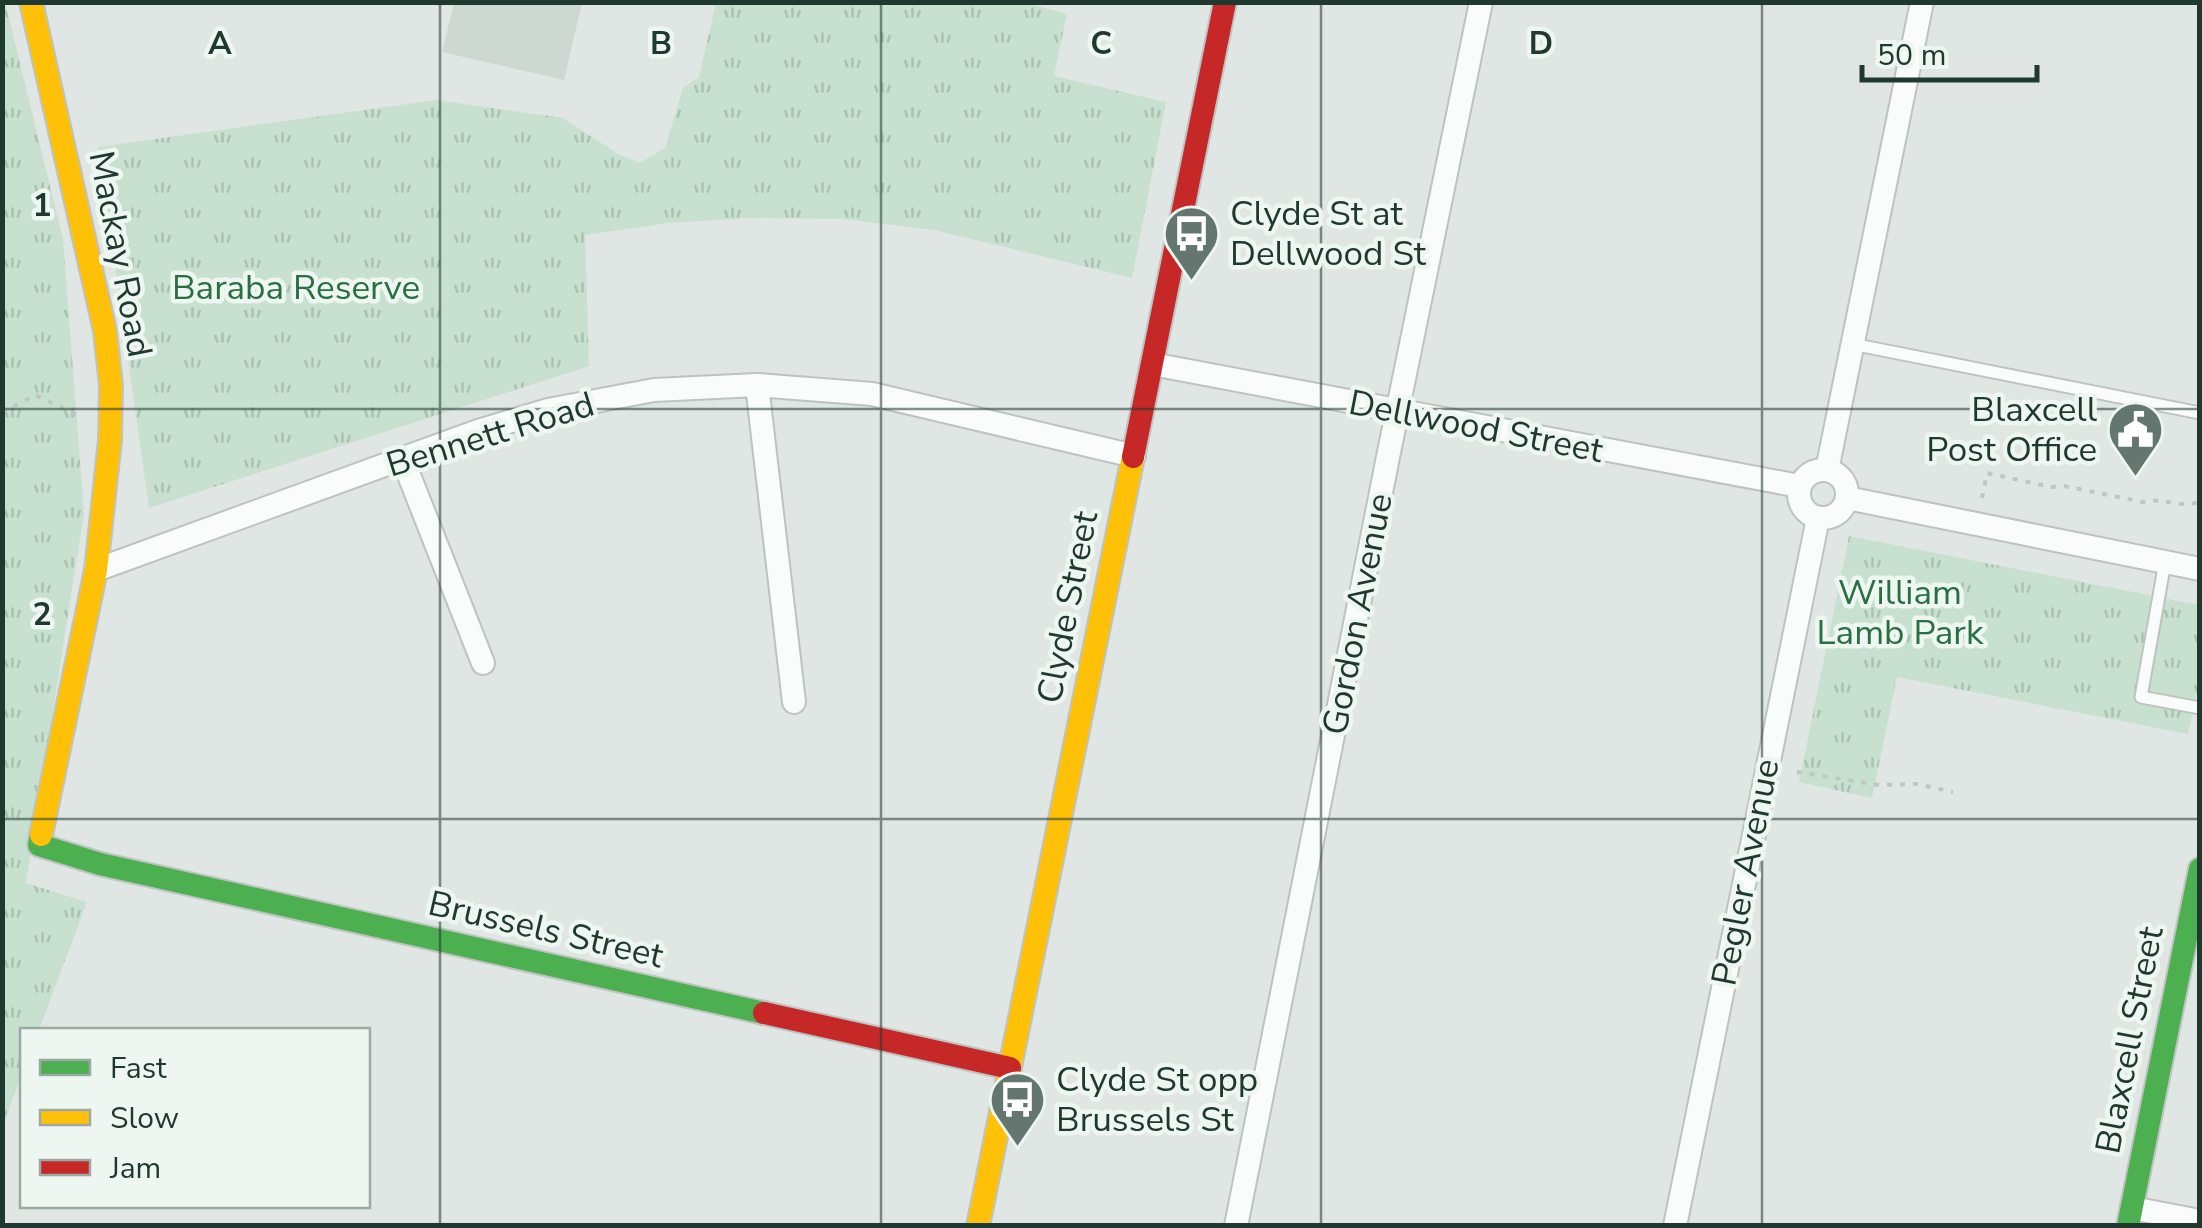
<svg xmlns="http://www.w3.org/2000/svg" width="2202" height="1228" viewBox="0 0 2202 1228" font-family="'Nunito Sans',sans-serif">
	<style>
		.built { fill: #ced8d3 }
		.park { fill: url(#park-tufts) }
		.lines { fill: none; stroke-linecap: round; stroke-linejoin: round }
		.lane-casing { stroke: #bdc3c0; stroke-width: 15 }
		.street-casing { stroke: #bdc3c0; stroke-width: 26 }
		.fast-casing { stroke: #bdc4c1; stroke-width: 26 }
		.slow-casing { stroke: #bdc4c1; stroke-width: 26 }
		.jam-casing { stroke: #bdc4c1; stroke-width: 26 }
		.path { stroke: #bec7c5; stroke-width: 4; stroke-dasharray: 5 8; stroke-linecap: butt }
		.lane { stroke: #fafbfb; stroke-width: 11 }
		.street { stroke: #fafbfb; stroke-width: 22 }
		.fast { stroke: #4caf50; stroke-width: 22 }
		.slow { stroke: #ffc107; stroke-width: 22 }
		.jam { stroke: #c62828; stroke-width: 22 }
		.grid { fill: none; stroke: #1f3931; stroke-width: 2.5; stroke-opacity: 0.55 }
		.labels { text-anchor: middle; stroke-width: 9; stroke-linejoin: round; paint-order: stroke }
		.poi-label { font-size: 35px; fill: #1f3931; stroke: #edf6f1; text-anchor: start }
		.street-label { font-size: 35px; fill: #1f3931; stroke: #edf6f1 }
		.park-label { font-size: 35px; fill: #296f42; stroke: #edf6f1 }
		.grid-label { font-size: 32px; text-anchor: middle; font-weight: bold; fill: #1f3931; stroke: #edf6f1; stroke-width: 9; stroke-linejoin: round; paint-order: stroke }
	</style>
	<defs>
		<pattern id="park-tufts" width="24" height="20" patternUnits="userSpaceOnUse" patternTransform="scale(2.5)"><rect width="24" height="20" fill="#c8e0cf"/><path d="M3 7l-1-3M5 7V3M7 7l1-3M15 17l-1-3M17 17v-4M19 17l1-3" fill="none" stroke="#abc1b2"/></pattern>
	</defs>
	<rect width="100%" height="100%" fill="#e0e6e3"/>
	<path class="built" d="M454,3H582L564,80L442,52Z"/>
	<g class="park">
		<path d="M5,2L63,239L84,513L26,883L87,902L39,1030H22V1073L3,1125L2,3Z"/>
		<path d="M716,3L1022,2L1067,14L1054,76L1166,102L1132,278L934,230L843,219L751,218L668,223L585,235L589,366L149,508L98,147L436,100L563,118L618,154L640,163L665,148L683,88L699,77Z"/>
		<path d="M1849,536L2199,605V683L2188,734L1897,677L1872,798L1799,782Z"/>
	</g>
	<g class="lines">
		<defs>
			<g id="lane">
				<path d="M1852,344L2200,413"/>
				<path d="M2165,562L2141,697L2200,708"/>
			</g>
			<g id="street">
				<path d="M1152,364L1799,486"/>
				<path d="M757,385L794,702"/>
				<path d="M403,460L483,663"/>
				<circle cx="1823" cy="494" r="24"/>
				<path d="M1827,470L1922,2"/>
				<path d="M1847,498L2200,569"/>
				<path d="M96,570L478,431L548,410L654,390L757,385L872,394L1134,456"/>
				<path d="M2132,1208L2200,1221"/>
				<path d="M1236,1226L1388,457L1481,2"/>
				<path d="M1675,1226L1818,518"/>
			</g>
			<g id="fast">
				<path d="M41,835L39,845L100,864L764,1013"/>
				<path d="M2128,1226L2200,869"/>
			</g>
			<g id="slow">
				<path d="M31,2L105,331L111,386L110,440L96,570L41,835"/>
				<path d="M978,1226L1133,457"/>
			</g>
			<g id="jam">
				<path d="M1133,457L1225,2"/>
				<path d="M764,1013L1010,1068"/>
			</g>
		</defs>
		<use href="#lane" class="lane-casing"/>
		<use href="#street" class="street-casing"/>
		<use href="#fast" class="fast-casing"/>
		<use href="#slow" class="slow-casing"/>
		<use href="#jam" class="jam-casing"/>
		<g class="path">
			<path d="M2,413L35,395L83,418"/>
			<path d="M1982,498L1987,473L2051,487L2064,486L2143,502C2162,496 2181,510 2200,501"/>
			<path d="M1797,772L1879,785L1917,784L1953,792"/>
		</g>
		<use href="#lane" class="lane"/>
		<use href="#street" class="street"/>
		<use href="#fast" class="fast"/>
		<use href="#slow" class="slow"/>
		<use href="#jam" class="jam"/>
	</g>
	<path class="grid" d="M440,2V1226M881,2V1226M1321,2V1226M1762,2V1226M2,409H2200M2,819H2200"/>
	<defs>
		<symbol id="bus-pin" viewBox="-11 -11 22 30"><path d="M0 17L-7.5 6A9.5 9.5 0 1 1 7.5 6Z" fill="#63766f" stroke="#edf6f1"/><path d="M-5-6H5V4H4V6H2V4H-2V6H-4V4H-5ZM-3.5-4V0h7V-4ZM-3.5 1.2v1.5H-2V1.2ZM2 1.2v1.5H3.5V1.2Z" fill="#fff"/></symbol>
		<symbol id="civic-pin" viewBox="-11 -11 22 30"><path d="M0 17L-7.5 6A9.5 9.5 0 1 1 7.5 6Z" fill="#63766f" stroke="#edf6f1"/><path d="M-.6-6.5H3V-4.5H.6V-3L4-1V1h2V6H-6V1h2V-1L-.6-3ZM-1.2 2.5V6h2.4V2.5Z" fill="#fff"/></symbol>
	</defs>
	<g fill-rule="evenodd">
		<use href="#bus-pin" x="1160" y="202" width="63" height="86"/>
		<use href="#civic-pin" x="2104" y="398" width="63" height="86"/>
		<use href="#bus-pin" x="986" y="1068" width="63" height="86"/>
	</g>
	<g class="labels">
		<g class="poi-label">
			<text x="1230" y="225">Clyde St at<tspan x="1230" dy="40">Dellwood St</tspan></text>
			<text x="2097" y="421" text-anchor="end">Blaxcell<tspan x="2097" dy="40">Post Office</tspan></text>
			<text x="1056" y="1091">Clyde St opp<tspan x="1056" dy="40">Brussels St</tspan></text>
		</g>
		<g class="street-label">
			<text transform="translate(121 254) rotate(79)" y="12">Mackay Road</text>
			<text transform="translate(1476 426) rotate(11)" y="12">Dellwood Street</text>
			<text transform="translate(490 434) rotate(-17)" y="12">Bennett Road</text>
			<text transform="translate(1067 607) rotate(-79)" y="12">Clyde Street</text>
			<text transform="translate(1357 614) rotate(-79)" y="12">Gordon Avenue</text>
			<text transform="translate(1745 872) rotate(-79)" y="12">Pegler Avenue</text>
			<text transform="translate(546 929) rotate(13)" y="12">Brussels Street</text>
			<text transform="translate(2129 1040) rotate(-79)" y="12">Blaxcell Street</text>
		</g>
		<g class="park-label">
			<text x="296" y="299">Baraba Reserve</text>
			<text x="1900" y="604">William<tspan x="1900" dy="40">Lamb Park</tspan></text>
		</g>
	</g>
	<g class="grid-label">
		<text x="220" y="54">A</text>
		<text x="661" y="54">B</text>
		<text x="1101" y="54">C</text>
		<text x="1541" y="54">D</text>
		<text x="42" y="216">1</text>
		<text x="42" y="625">2</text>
	</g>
	<rect width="2202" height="1228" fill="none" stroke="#1f3931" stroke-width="10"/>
	<rect x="20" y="1028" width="350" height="180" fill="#edf6f1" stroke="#9baaa4" stroke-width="2.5"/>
	<rect x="40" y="1060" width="50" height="15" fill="#4caf50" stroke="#9baaa4" stroke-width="2.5"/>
	<text x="110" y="1078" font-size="30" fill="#1f3931">Fast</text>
	<rect x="40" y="1110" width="50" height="15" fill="#ffc107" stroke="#9baaa4" stroke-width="2.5"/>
	<text x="110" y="1128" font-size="30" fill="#1f3931">Slow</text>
	<rect x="40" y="1160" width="50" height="15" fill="#c62828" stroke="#9baaa4" stroke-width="2.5"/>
	<text x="110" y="1178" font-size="30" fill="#1f3931">Jam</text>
	<path d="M1862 65v15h175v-15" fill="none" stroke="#1f3931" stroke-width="5"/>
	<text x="1877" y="65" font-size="30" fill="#1f3931" stroke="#edf6f1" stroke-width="8" paint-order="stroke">50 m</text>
</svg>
